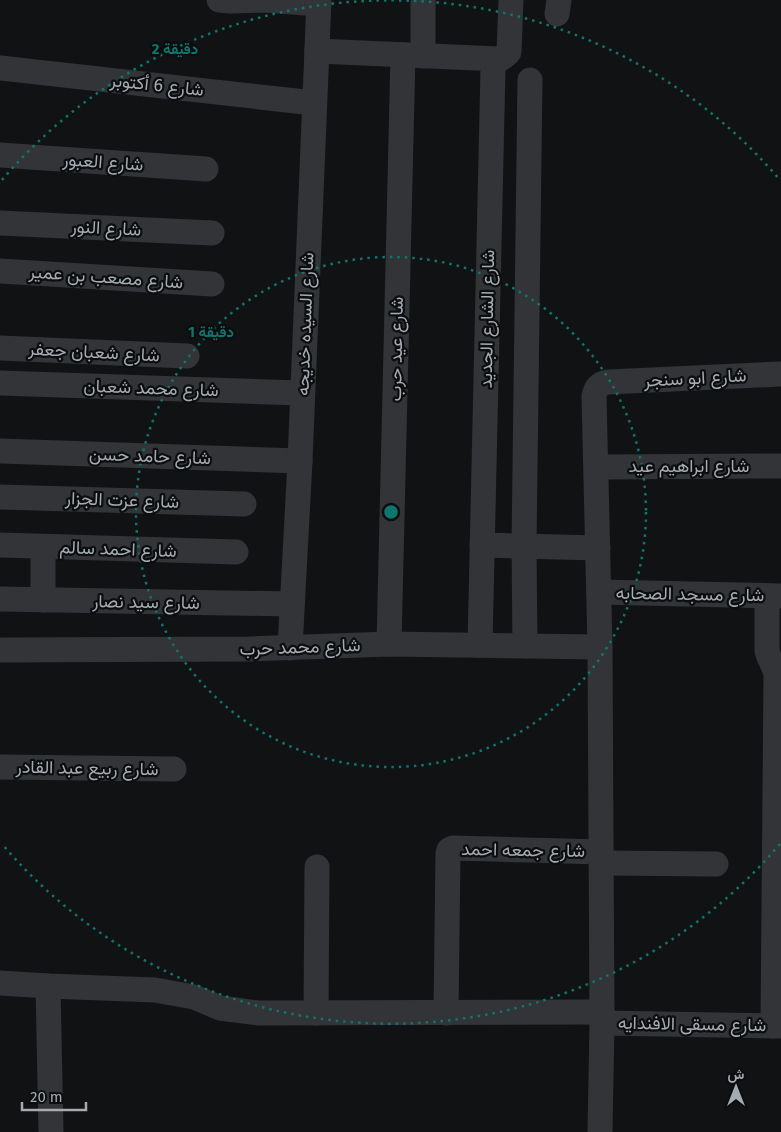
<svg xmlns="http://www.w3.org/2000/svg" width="781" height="1132" viewBox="0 0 781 1132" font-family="'Fira Sans',Vazirmatn,sans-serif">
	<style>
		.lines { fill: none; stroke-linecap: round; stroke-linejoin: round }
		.minor { stroke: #333437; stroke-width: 25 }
		.ring { fill: none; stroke: #0f766e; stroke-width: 2.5; stroke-dasharray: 2.5 5 }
		.labels { text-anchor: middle; stroke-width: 4.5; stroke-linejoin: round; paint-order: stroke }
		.street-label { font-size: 18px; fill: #a4abb2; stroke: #0c0d0e }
		.centre { fill: #0f766e; stroke: #0c0d0e; stroke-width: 2.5 }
		.ring-label { font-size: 15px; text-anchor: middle; font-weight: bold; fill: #0f766e; stroke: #0c0d0e; stroke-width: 4.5; stroke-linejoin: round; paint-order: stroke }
	</style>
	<rect width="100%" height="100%" fill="#111213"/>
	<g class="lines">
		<g class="minor">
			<path d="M219,0L231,1L266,0L319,4"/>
			<path d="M423,0V56"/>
			<path d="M557,14L559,0"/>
			<path d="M317,51L499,59"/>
			<path d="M0,68L314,103"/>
			<path d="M0,155L206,169"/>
			<path d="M0,223L212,233"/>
			<path d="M0,271L212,284"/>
			<path d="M0,348L187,356"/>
			<path d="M0,383L302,393"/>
			<path d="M0,451L300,461"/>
			<path d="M597,467L781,466"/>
			<path d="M0,497L244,504"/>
			<path d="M0,545L236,552"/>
			<path d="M482,545L598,548"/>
			<path d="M599,592L781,596"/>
			<path d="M767,596V651C769,659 774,665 776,674L773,1026"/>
			<path d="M0,599L292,604"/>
			<path d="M43,600V547"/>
			<path d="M389,644L403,55"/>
			<path d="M480,645L493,68C495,59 504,59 509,52L511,0"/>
			<path d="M525,646L524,546L530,80"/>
			<path d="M290,648L300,461L319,0"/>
			<path d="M0,650L249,649L389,644L600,647"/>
			<path d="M0,767L174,769"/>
			<path d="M602,863L716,864"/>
			<path d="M0,983L48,986L155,990L194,997L220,1008L258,1013L602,1012"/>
			<path d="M48,986L51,1132"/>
			<path d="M316,1013L317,867"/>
			<path d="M446,1013L448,853L449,850L453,848L601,852"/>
			<path d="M602,1023L781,1026"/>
			<path d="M600,1132L602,1023L600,647L594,396C596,387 599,384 608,382L781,374"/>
		</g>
	</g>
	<g class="ring">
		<circle cx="391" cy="512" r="255"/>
		<path d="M780 844A511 511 0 0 1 2 844M2 180A511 511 0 0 1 780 180"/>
	</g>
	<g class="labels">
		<g class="street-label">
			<text transform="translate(157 85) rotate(6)" y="6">شارع 6 أكتوبر</text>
			<text transform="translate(103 162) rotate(4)" y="6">شارع العبور</text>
			<text transform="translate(106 228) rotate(3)" y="6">شارع النور</text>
			<text transform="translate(106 277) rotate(4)" y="6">شارع مصعب بن عمير</text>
			<text transform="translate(487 319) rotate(-89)" y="6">شارع الشارع الجديد</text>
			<text transform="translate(305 324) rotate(-88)" y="6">شارع السيده خديجه</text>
			<text transform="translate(396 349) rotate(-89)" y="6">شارع عيد حرب</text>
			<text transform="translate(94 352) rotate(3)" y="6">شارع شعبان جعفر</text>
			<text transform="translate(695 378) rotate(-3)" y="6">شارع ابو سنجر</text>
			<text transform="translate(151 388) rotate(2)" y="6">شارع محمد شعبان</text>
			<text transform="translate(150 456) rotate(2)" y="6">شارع حامد حسن</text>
			<text x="689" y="472">شارع ابراهيم عيد</text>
			<text transform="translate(122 500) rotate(2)" y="6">شارع عزت الجزار</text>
			<text transform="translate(118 549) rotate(2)" y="6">شارع احمد سالم</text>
			<text transform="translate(690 594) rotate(1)" y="6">شارع مسجد الصحابه</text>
			<text transform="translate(146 602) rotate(1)" y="6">شارع سيد نصار</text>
			<text transform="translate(300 647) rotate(-2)" y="6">شارع محمد حرب</text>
			<text transform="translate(87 768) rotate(1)" y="6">شارع ربيع عبد القادر</text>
			<text transform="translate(523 850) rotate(1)" y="6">شارع جمعه احمد</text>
			<text transform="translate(692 1024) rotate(1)" y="6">شارع مسقى الافندايه</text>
		</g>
	</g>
	<circle cx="391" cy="512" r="8" class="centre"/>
	<g class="ring-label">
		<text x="175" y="54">2 دقيقة</text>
		<text x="211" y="337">1 دقيقة</text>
	</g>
	<g transform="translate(736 1087)" stroke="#0c0d0e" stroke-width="4" paint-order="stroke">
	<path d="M0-4L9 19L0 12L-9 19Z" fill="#a4abb2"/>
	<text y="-8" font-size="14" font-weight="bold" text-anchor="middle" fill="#a4abb2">ش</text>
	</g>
	<path d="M22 1102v8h64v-8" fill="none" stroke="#a4abb2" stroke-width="2.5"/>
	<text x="30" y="1102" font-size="15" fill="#a4abb2" stroke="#0c0d0e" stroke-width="4" paint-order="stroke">20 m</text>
</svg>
